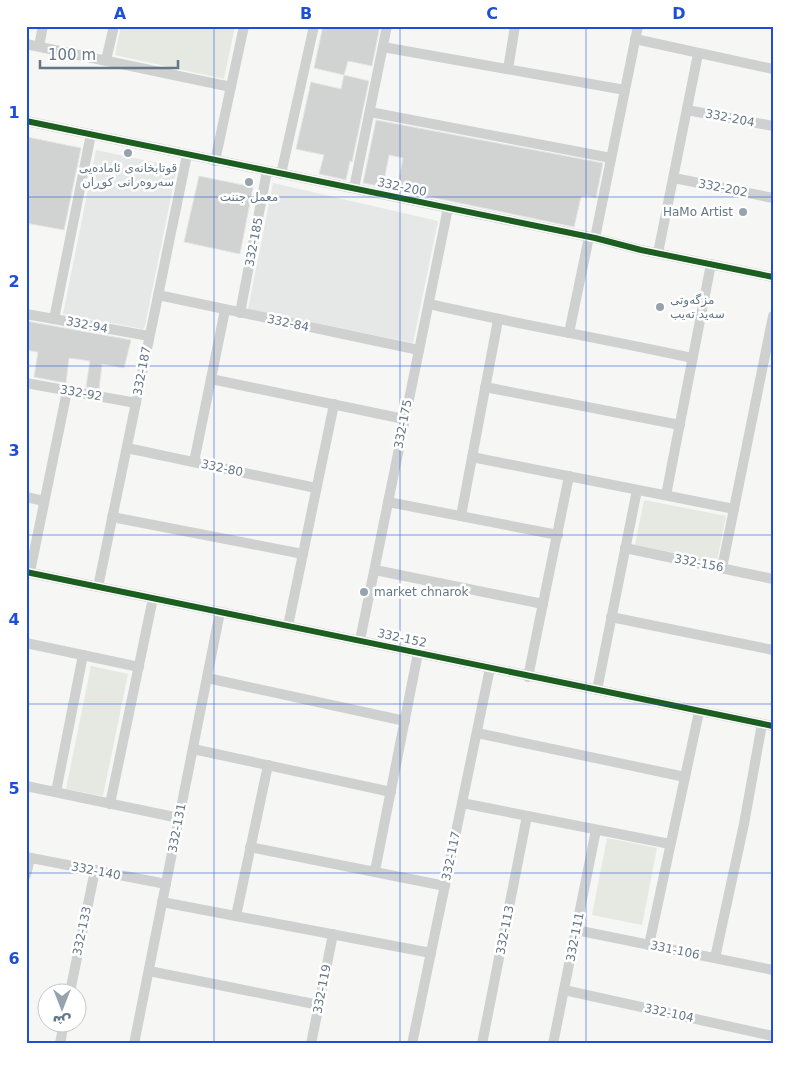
<svg xmlns="http://www.w3.org/2000/svg" width="799" height="1070" viewBox="0 0 799 1070" font-family="'DejaVu Sans',Cairo,sans-serif">
	<style>
		.built { fill: #e6e8e7 }
		.green { fill: #e6e9e2 }
		.building { fill: #d1d2d2; stroke: #e5e5e4 }
		.lines { fill: none; stroke-linecap: round; stroke-linejoin: round }
		.minor { stroke: #cfd1d1; stroke-width: 10 }
		.cycleway-casing { stroke: #fff; stroke-width: 9 }
		.cycleway { stroke: #1b5e20; stroke-width: 6 }
		.grid { fill: none; stroke: #1d4ed8; stroke-width: 1; stroke-opacity: 0.55 }
		.poi-dot { fill: #97a3ac; stroke: #fff; stroke-width: 2 }
		.labels { text-anchor: middle; stroke-width: 5; stroke-linejoin: round; paint-order: stroke }
		.street-label { font-size: 12px; fill: #647786; stroke: #fff }
		.poi-label { font-size: 12px; fill: #647786; stroke: #fff }
		.neatline { fill: none; stroke: #1d4ed8; stroke-width: 2 }
		.grid-label { font-size: 16px; text-anchor: middle; font-weight: bold; fill: #1d4ed8 }
	</style>
	<rect width="100%" height="100%" fill="#f6f6f4"/>
	<g class="built">
		<path d="M96,150L177,167L145,326L143,329L63,314Z"/>
		<path d="M273,183L438,221L413,343L248,309Z"/>
	</g>
	<g class="green">
		<path d="M121,26H235L224,79L115,55Z"/>
		<path d="M644,500L726,516L717,561L635,545Z"/>
		<path d="M91,666L128,674L103,796L66,789Z"/>
		<path d="M607,838L657,848L642,925L592,915Z"/>
	</g>
	<g class="building">
		<path d="M323,26H380L372,66L348,61L344,75L314,68Z"/>
		<path d="M344,75L369,81L352,162L350,161L346,180L319,174L324,155L296,149L311,82L341,89Z"/>
		<path d="M376,120L603,163L596,198L587,196L581,197L574,227L397,190L403,158L389,155L383,187L363,183Z"/>
		<path d="M27,137L81,148L64,230L26,223Z"/>
		<path d="M199,176L253,187L240,254L184,242Z"/>
		<path d="M26,321L131,340L124,368L102,364L99,389L86,387L90,361L69,358L66,383L34,377L38,352L26,350Z"/>
	</g>
	<g class="lines">
		<g class="minor">
			<path d="M635,39L773,69"/>
			<path d="M26,44L231,87"/>
			<path d="M39,46L43,26"/>
			<path d="M383,47L625,90"/>
			<path d="M106,60L114,26"/>
			<path d="M508,69L515,26"/>
			<path d="M687,110L773,126"/>
			<path d="M370,112L611,158"/>
			<path d="M26,121L595,238L641,250L773,277"/>
			<path d="M215,161L244,26"/>
			<path d="M281,174L314,26"/>
			<path d="M674,178L773,198"/>
			<path d="M354,188L387,26"/>
			<path d="M595,238L638,26"/>
			<path d="M658,253L698,54"/>
			<path d="M158,295L419,350"/>
			<path d="M429,304C517,324 605,339 692,358"/>
			<path d="M240,313L267,171"/>
			<path d="M26,314L149,336"/>
			<path d="M54,319L91,134"/>
			<path d="M569,333L589,237"/>
			<path d="M211,379L404,419"/>
			<path d="M26,383L136,403"/>
			<path d="M485,387L680,425"/>
			<path d="M127,448L316,488"/>
			<path d="M472,457L734,509"/>
			<path d="M194,462L225,310"/>
			<path d="M666,495L711,264"/>
			<path d="M26,497L44,501"/>
			<path d="M388,502L558,535"/>
			<path d="M461,516L498,320"/>
			<path d="M112,517L303,554"/>
			<path d="M625,548L773,579"/>
			<path d="M722,568L773,316"/>
			<path d="M375,570L543,604"/>
			<path d="M26,572L773,726"/>
			<path d="M30,572L67,391"/>
			<path d="M98,587L187,155"/>
			<path d="M611,617L773,650"/>
			<path d="M288,626L334,404"/>
			<path d="M360,640L448,208"/>
			<path d="M26,643L139,667"/>
			<path d="M528,677L569,476"/>
			<path d="M207,678L405,721"/>
			<path d="M597,690L637,490"/>
			<path d="M477,733L685,777"/>
			<path d="M193,749L391,792"/>
			<path d="M26,786L179,818"/>
			<path d="M56,792L83,655"/>
			<path d="M462,803L670,844"/>
			<path d="M110,804L153,598"/>
			<path d="M250,847L445,886"/>
			<path d="M26,857L166,884"/>
			<path d="M375,871L418,653"/>
			<path d="M26,875L30,858"/>
			<path d="M162,902L431,953"/>
			<path d="M236,916L268,765"/>
			<path d="M576,930L773,970"/>
			<path d="M649,945L699,712"/>
			<path d="M715,958L744,824L762,724"/>
			<path d="M149,971L319,1005"/>
			<path d="M564,990L773,1036"/>
			<path d="M70,992L95,870"/>
			<path d="M60,1044L64,1022"/>
			<path d="M134,1044L220,612"/>
			<path d="M311,1044L333,934"/>
			<path d="M412,1044L490,668"/>
			<path d="M482,1044L527,816"/>
			<path d="M553,1044L596,830"/>
		</g>
		<defs>
			<g id="cycleway">
				<path d="M26,121L595,238L641,250L773,277"/>
				<path d="M26,572L773,726"/>
			</g>
		</defs>
		<use href="#cycleway" class="cycleway-casing"/>
		<use href="#cycleway" class="cycleway"/>
	</g>
	<path class="grid" d="M214,26V1044M400,26V1044M586,26V1044M26,197H773M26,366H773M26,535H773M26,704H773M26,873H773"/>
	<g class="poi-dot">
		<circle cx="128" cy="153" r="5"/>
		<circle cx="249" cy="182" r="5"/>
		<circle cx="743" cy="212" r="5"/>
		<circle cx="660" cy="307" r="5"/>
		<circle cx="364" cy="592" r="5"/>
	</g>
	<g class="labels">
		<g class="street-label">
			<text transform="translate(730 118) rotate(11)" y="4">332-204</text>
			<text transform="translate(402 187) rotate(12)" y="4">332-200</text>
			<text transform="translate(723 188) rotate(11)" y="4">332-202</text>
			<text transform="translate(254 242) rotate(-79)" y="4">332-185</text>
			<text transform="translate(288 323) rotate(12)" y="4">332-84</text>
			<text transform="translate(87 325) rotate(11)" y="4">332-94</text>
			<text transform="translate(142 371) rotate(-79)" y="4">332-187</text>
			<text transform="translate(81 393) rotate(10)" y="4">332-92</text>
			<text transform="translate(403 424) rotate(-79)" y="4">332-175</text>
			<text transform="translate(222 468) rotate(12)" y="4">332-80</text>
			<text transform="translate(699 563) rotate(11)" y="4">332-156</text>
			<text transform="translate(402 638) rotate(12)" y="4">332-152</text>
			<text transform="translate(177 828) rotate(-79)" y="4">332-131</text>
			<text transform="translate(451 856) rotate(-78)" y="4">332-117</text>
			<text transform="translate(96 871) rotate(11)" y="4">332-140</text>
			<text transform="translate(505 930) rotate(-79)" y="4">332-113</text>
			<text transform="translate(82 931) rotate(-78)" y="4">332-133</text>
			<text transform="translate(575 937) rotate(-79)" y="4">332-111</text>
			<text transform="translate(675 950) rotate(12)" y="4">331-106</text>
			<text transform="translate(322 989) rotate(-79)" y="4">332-119</text>
			<text transform="translate(669 1013) rotate(12)" y="4">332-104</text>
		</g>
		<g class="poi-label">
			<text x="128" y="172">قوتابخانەی ئامادەیی<tspan x="128" dy="14">سەروەرانی کوڕان</tspan></text>
			<text x="249" y="201">معمل جننت</text>
			<text x="733" y="216" text-anchor="end">HaMo Artist</text>
			<text x="670" y="304" text-anchor="start">مزگەوتی<tspan x="670" dy="14">سەید تەیب</tspan></text>
			<text x="374" y="596" text-anchor="start">market chnarok</text>
		</g>
	</g>
	<rect width="799" height="1070" fill="none" stroke="#ffffff" stroke-width="55"/>
	<g transform="translate(62 1008) rotate(180)"><circle r="24" fill="#ffffff" stroke="#c1c9cf"/>
	<path d="M0-4L9 19L0 12L-9 19Z" fill="#97a3ac"/>
	<text y="-8" font-size="14" font-weight="bold" text-anchor="middle" fill="#647786">ش</text>
	</g>
	<path d="M40 60v8h138v-8" fill="none" stroke="#647786" stroke-width="2.5"/>
	<text x="48" y="60" font-size="15" fill="#647786" stroke="#ffffff" stroke-width="4" paint-order="stroke">100 m</text>
	<rect x="28" y="28" width="744" height="1014" class="neatline"/>
	<g class="grid-label">
		<text x="120" y="19">A</text>
		<text x="306" y="19">B</text>
		<text x="492" y="19">C</text>
		<text x="679" y="19">D</text>
		<text x="14" y="118">1</text>
		<text x="14" y="287">2</text>
		<text x="14" y="456">3</text>
		<text x="14" y="625">4</text>
		<text x="14" y="794">5</text>
		<text x="14" y="964">6</text>
	</g>
</svg>
